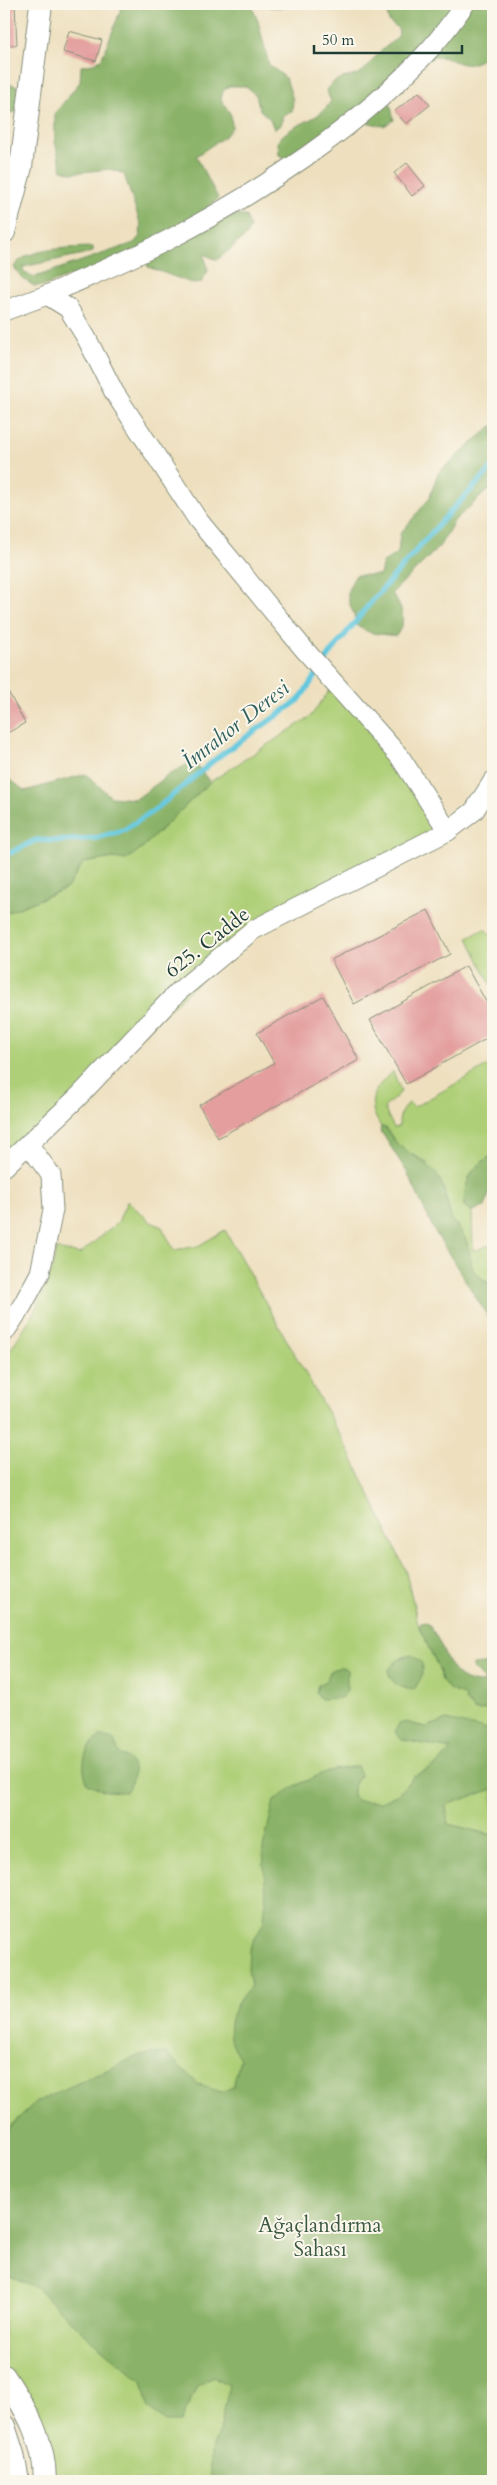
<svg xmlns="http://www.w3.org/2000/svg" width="497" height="2485" viewBox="0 0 497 2485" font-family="Cardo,serif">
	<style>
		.green { fill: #aecf77; stroke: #668656 }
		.forest { fill: #8ab268; stroke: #54784e }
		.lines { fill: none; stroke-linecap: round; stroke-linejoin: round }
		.stream { stroke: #60c7de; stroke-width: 5.5 }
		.building { fill: #e39e9d }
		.minor-casing { stroke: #868e7a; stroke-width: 21 }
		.tertiary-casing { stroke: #868e7a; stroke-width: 24 }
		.minor { stroke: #fff; stroke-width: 19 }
		.tertiary { stroke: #fff; stroke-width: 22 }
		.labels { text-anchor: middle; stroke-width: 4; stroke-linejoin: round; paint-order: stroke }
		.street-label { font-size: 21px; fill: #1f3d34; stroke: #fbf7ec }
		.park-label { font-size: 21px; fill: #3c5a41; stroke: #fbf7ec }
		.water-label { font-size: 22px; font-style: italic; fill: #2f605e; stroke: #fbf7ec }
	</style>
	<rect width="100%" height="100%" fill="#fbf7ec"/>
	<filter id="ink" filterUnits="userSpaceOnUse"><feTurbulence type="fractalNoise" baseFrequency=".02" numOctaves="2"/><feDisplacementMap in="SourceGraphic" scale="10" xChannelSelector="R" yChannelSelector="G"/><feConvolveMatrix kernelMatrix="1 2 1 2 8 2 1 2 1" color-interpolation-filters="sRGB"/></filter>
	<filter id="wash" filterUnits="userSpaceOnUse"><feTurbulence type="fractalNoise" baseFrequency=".0096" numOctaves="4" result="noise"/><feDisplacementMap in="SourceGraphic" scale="20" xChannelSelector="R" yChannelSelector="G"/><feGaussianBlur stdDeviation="1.12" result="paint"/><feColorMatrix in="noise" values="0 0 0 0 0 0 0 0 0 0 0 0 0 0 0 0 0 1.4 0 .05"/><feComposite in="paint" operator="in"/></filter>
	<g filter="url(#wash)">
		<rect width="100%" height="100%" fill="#eee0bf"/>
		<g class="green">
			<path d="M335,683L448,831L253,930L4,1167V914L67,888L83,863L113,858L143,847L210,782L310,717Z"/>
			<path d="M484,929L493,936V989L468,938Z"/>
			<path d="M493,1063V1155C471,1167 465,1181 464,1206L472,1211L473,1251L490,1245L493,1252V1286L477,1275L470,1266L469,1253L457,1225L451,1219L447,1201L426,1162L399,1147L386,1128L381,1127C365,1102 373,1089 393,1071L401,1092L384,1108L394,1128L399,1126C399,1116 401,1109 409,1103L414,1107Z"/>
			<path d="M127,1201L151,1222L162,1227L174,1250L198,1246L225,1230L349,1451L405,1569L419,1627L440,1671L442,1681L449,1689L463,1695L468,1705L488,1710L493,1708V2481H45L4,2376V1359C28,1323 49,1292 56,1249L80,1254L118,1222Z"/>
		</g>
		<g class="forest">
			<path d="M123,4H292C274,12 268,3 252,7L258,21L269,65L286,78L293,100L292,111L283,115L281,125L274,129L270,119L260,110L256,95L245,86H229L223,91L221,99L231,115L232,128L224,137L196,156L218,198L201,214L246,216L250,228L246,236L217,260L204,254L208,271L201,283L194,284L148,267L147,261L159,254L72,275L44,286H34L22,278L14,267C25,247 72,248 93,247V252L23,267L24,273L35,277L134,243L140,236L141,226L124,174L110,169L73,173L62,170L55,142V113L80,82L81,66L93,64L102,58Z"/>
			<path d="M380,4H493V51C457,81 457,49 428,59C420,62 390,93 381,101L390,103L394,120L384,126L361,121L289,160L279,155L278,141C293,121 317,124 331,101L326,90C338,74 349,80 363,71C369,67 373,59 378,54C385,47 393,42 399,35L398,28L389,22L387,13Z"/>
			<path d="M4,82L22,88L24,104L16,112L8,113L4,111Z"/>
			<path d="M493,425V491H487L455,520L439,547L392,593C402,609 408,619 396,636L371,633L357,626C352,601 340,600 356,575H380L383,562L398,553L400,534L429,499L438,473Z"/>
			<path d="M193,761L210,782L143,847L126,860L113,858L83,863L67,888L4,914V775L25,791L86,774L111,797L136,799L170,774Z"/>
			<path d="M381,1127L386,1128C402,1158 426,1154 440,1180C446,1191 446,1205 451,1217C454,1225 462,1231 466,1240C476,1265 462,1268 493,1286V1325L434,1230L407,1172L380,1130Z"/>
			<path d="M493,1155C493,1177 492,1186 485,1207L472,1211L464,1206C464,1182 471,1167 493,1155Z"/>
			<path d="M426,1622C449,1646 443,1684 484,1683V1679L473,1669V1665L493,1663V1708L480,1711L473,1710L463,1695L449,1689L442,1681L440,1671L419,1627L421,1623Z"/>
			<path d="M412,1655L422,1663V1676L414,1690C400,1688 392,1685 388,1671C395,1661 400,1657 412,1655Z"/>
			<path d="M341,1667L347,1670V1691L341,1698L321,1699L316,1693L318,1685L327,1680L331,1670Z"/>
			<path d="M447,1720L493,1731V1789L446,1805L448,1824L493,1835V2481H211V2452L221,2426L229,2385L213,2377L197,2386L181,2422H165L148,2408L142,2381L90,2339L36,2287L4,2275V2137L9,2127L36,2102L140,2055L166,2053L198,2084L221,2092L233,2087L240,2059C237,2053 231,2045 230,2038C227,2018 237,2000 251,1986L248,1969L249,1950L264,1921L266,1898L263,1848L274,1801L295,1786L328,1771L357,1766L360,1775L353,1788V1797L359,1801L381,1802L398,1794L413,1777L438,1764L451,1749L402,1740L395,1732L398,1725L405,1722L426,1727Z"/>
			<path d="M100,1737C117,1737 112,1740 119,1752C121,1755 125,1757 128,1759C138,1769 132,1782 126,1792L106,1791L88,1784C80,1767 83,1747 100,1737Z"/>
		</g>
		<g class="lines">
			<path class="stream" d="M4,856L36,840L61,841L96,838L124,830L156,809L218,757L299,700L333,650L372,601L449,513L493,467"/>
		</g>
		<g id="blocks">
			<g class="building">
				<path d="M4,4H15L17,45H4Z"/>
				<path d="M69,31L102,40L96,61L63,52Z"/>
				<path d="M4,47L8,76H4Z"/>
				<path d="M419,92L430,105L406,124L395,111Z"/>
				<path d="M407,163L425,186L412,196L394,173Z"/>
				<path d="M4,684L25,723L4,735Z"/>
				<path d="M428,910L450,954L354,1004L331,960Z"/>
				<path d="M466,966L493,1014V1035L406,1084L370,1020Z"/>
				<path d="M323,996L359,1060L218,1138L199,1105L274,1063L257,1033Z"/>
			</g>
		</g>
	</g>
	<g filter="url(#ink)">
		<use href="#blocks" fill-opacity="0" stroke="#868e7a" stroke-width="1"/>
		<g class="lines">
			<defs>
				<g id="minor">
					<path d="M4,167H21"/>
					<path d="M47,295C87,277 129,260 168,240C259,193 362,125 430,49C443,35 454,19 465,4"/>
					<path d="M4,311L47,295L68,308L86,337L114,392L198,520L303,648L400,757L448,831"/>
					<path d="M4,1167L78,1097L178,992L253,930L448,831L474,811L493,781"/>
					<path d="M4,1333L22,1306L40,1273L53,1210L51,1175L28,1144"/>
				</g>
				<g id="tertiary">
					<path d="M4,232L21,167L41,4"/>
					<path d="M4,2376C26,2409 45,2440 45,2481"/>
					<path d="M4,2426L13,2454L18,2481"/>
				</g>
			</defs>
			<use href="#minor" class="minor-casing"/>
			<use href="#tertiary" class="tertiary-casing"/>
			<use href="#minor" class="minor"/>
			<use href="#tertiary" class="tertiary"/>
		</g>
	</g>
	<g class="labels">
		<g class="street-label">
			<text transform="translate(207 942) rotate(-38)" y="7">625. Cadde</text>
		</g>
		<g class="park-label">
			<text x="320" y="2232">Ağaçlandırma<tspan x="320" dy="24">Sahası</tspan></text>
		</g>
		<g class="water-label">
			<text transform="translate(235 724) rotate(-38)" y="8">İmrahor Deresi</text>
		</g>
	</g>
	<rect width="497" height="2485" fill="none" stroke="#fbf7ec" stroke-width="20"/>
	<path d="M314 45v8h148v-8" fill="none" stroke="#1f3d34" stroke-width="2.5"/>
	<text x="322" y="45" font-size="15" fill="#1f3d34" stroke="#fbf7ec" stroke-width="4" paint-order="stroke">50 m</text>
</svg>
